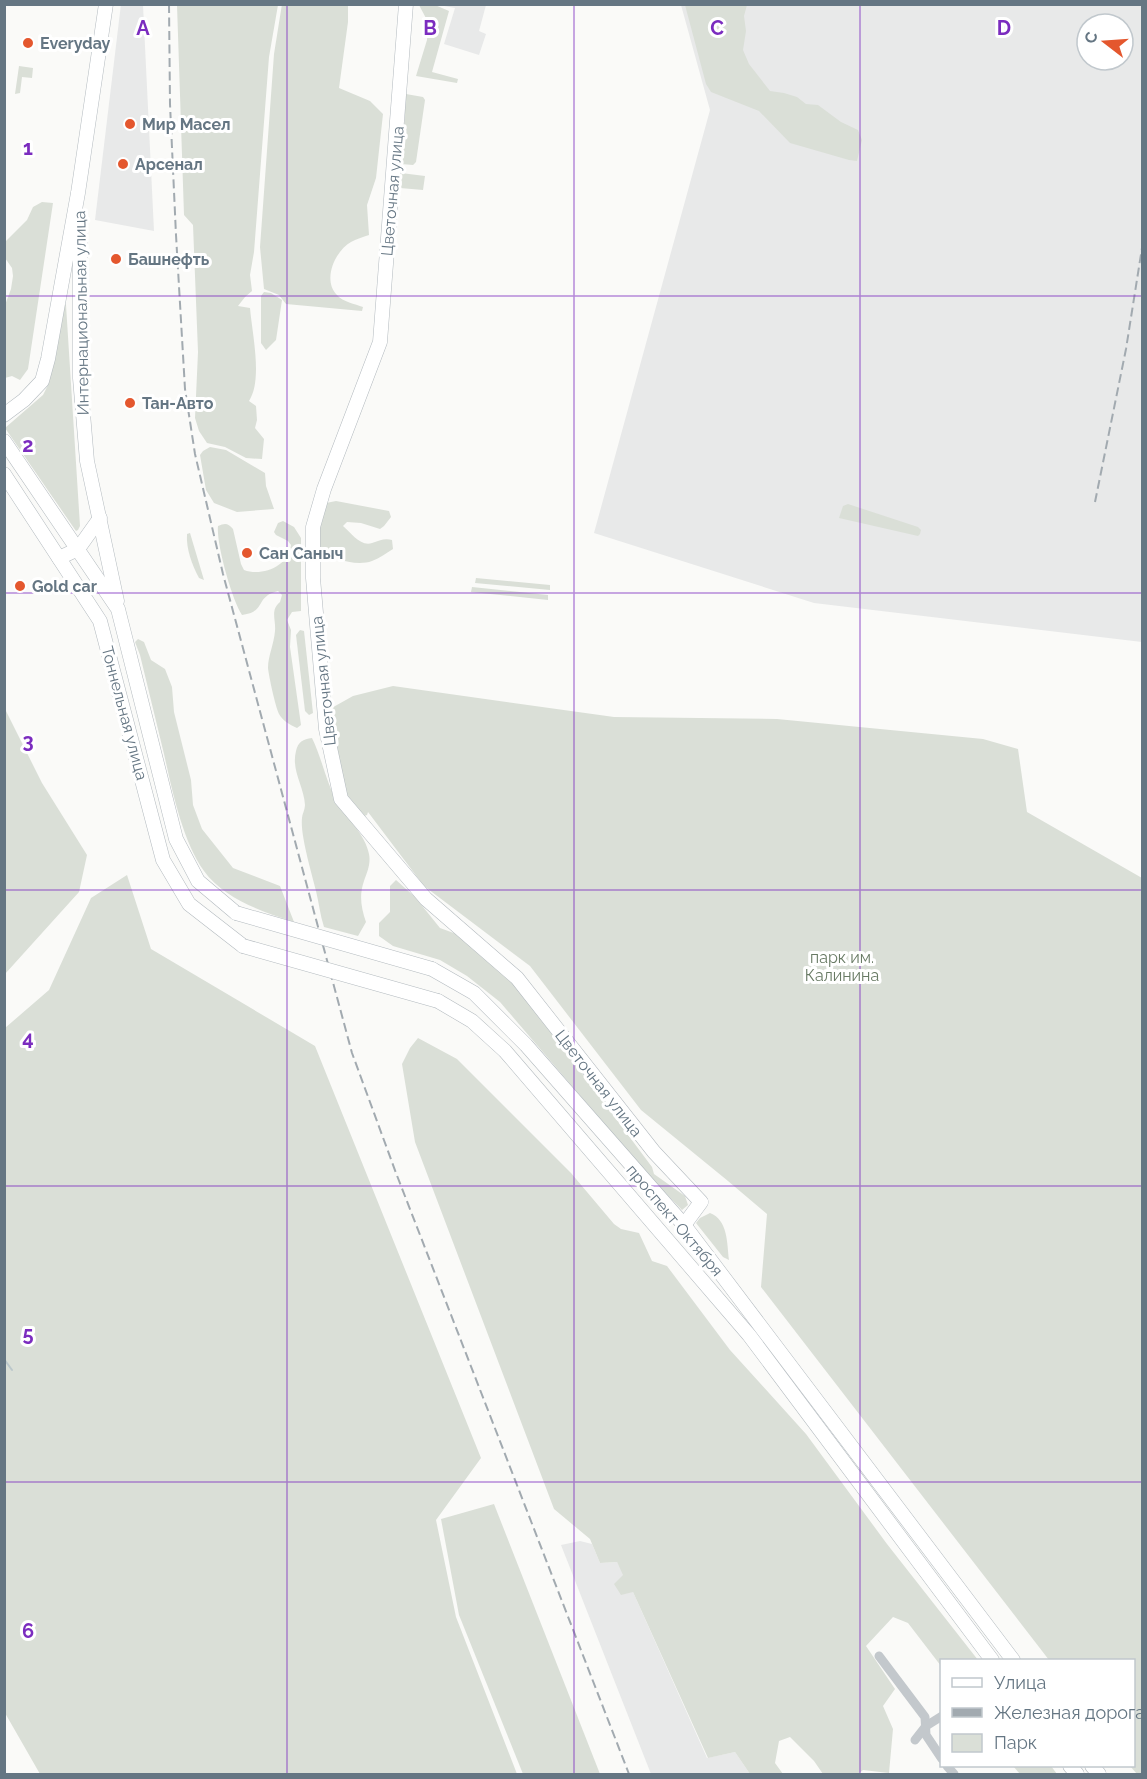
<svg xmlns="http://www.w3.org/2000/svg" width="1147" height="1779" viewBox="0 0 1147 1779" font-family="Raleway,sans-serif">
	<style>
		.built { fill: #e8e9e9; fill-rule: evenodd }
		.green { fill: #dadfd7 }
		.lines { fill: none; stroke-linecap: round; stroke-linejoin: round }
		.stream { stroke: #bbc7cb; stroke-width: 2 }
		.secondary-casing { stroke: #b3babf; stroke-width: 15 }
		.street { stroke: #c3c8cc; stroke-width: 9 }
		.secondary { stroke: #fff; stroke-width: 14 }
		.rail { stroke: #a2aab0; stroke-width: 2; stroke-dasharray: 9 4.5; stroke-linecap: butt }
		.secondary-bridge-casing { stroke: #b3babf; stroke-width: 15; stroke-linecap: butt }
		.secondary-bridge { stroke: #fff; stroke-width: 14 }
		.grid { fill: none; stroke: #7b2cbf; stroke-width: 1.5; stroke-opacity: 0.55 }
		.poi-dot { fill: #e4572e; stroke: #fff; stroke-width: 2 }
		.labels { text-anchor: middle; stroke-width: 6; stroke-linejoin: round; paint-order: stroke }
		.poi-label { font-size: 16px; font-weight: bold; fill: #657683; stroke: #fff; text-anchor: start }
		.street-label { font-size: 16px; fill: #657683; stroke: #fff }
		.park-label { font-size: 16px; fill: #687a64; stroke: #fff }
		.grid-label { font-size: 20px; text-anchor: middle; font-weight: bold; fill: #7b2cbf; stroke: #fff; stroke-width: 6; stroke-linejoin: round; paint-order: stroke }
	</style>
	<rect width="100%" height="100%" fill="#fafaf8"/>
	<g class="built">
		<path d="M121,4L143,5L154,231L95,220Z"/>
		<path d="M439,5H486L479,31L486,34L479,55L444,44L455,8Z"/>
		<path d="M681,5H1142V642L814,603L594,533L710,110ZM1087,24H1123V60H1087Z"/>
		<path d="M580,1541L592,1544L600,1563L617,1562L633,1592L707,1758L735,1752L750,1774H651L561,1545Z"/>
	</g>
	<g class="green">
		<path d="M282,4L348,5V22L339,88L370,101L383,114L376,178L367,205L369,235C363,237 356,239 351,242C335,251 322,280 337,295C343,302 355,304 363,307L362,311L286,304L279,295L264,289L260,247L274,54Z"/>
		<path d="M177,5H278L269,57L254,252L250,275L252,291L245,297L238,306L250,308C252,333 263,380 249,401L256,406L257,420L255,428L264,439L262,459L246,458L225,447L207,443L199,431L195,418L198,352L193,225L184,215Z"/>
		<path d="M419,5H435L449,11L432,72L458,79L457,83L416,76L427,40L428,22Z"/>
		<path d="M685,5H747L744,16L746,31L743,50L749,64L770,91L784,93L797,97L806,104L818,105L841,122L858,130L862,140L857,161L849,160L790,143L759,111L711,92L706,84Z"/>
		<path d="M19,66L33,68L32,78L22,77L20,93L15,94Z"/>
		<path d="M406,94L423,97L425,100L416,162L413,165L401,164L399,162L400,147L403,144L405,113L401,109Z"/>
		<path d="M401,173L425,176L423,190L400,188Z"/>
		<path d="M42,202L53,203L28,369L20,380L12,376L5,378V305L11,289L13,276L12,268L5,258V242L27,220L33,207Z"/>
		<path d="M264,292L271,293L282,300L276,340L266,350L261,343V296Z"/>
		<path d="M65,304L66,305L80,526L78,530L76,531L5,428L43,395L49,383L62,305Z"/>
		<path d="M210,447L226,450L265,473L266,486L274,509L237,512L214,503L206,490L200,455L203,451Z"/>
		<path d="M336,501L389,511L391,517L384,526L380,529L361,523L347,522L343,526C351,533 361,547 372,543C379,541 384,538 392,540L393,549C386,553 380,558 372,561C356,567 331,558 317,551V524L326,503Z"/>
		<path d="M848,504L918,527L921,530L920,534L918,536L839,518L843,506Z"/>
		<path d="M283,521L294,527L301,538V611L292,612L287,620L291,630L290,647L301,725L297,728C290,725 283,721 279,714C275,705 269,677 268,668C268,656 274,644 275,631C276,620 270,610 280,602L282,595L278,591C254,597 267,612 242,615C232,600 216,543 218,526C225,523 228,523 233,529L241,564L244,570C262,577 289,566 291,545L288,541L276,535L274,532L278,523Z"/>
		<path d="M190,533L204,580L199,578C192,565 186,549 187,534Z"/>
		<path d="M476,578L550,585V590L475,583Z"/>
		<path d="M472,587L548,595V600L471,592Z"/>
		<path d="M300,630L304,631L313,713L309,715L305,711L296,635Z"/>
		<path d="M138,639L144,642L151,660L165,669L172,687L174,712L191,780L193,805L202,829L233,868L280,886L294,922C263,912 224,899 204,871C182,840 172,789 164,754C156,721 148,688 140,655L135,642Z"/>
		<path d="M393,686L614,717L777,719L983,739L1018,749L1027,812L1142,878V1774H1137L1130,1766H1134V1660H1049L761,1287L767,1214L728,1181L641,1110L530,966L424,886L368,812L367,815L362,817L345,795L328,710L353,696Z"/>
		<path d="M4,707L42,783L87,855L79,892L5,974Z"/>
		<path d="M312,738C322,758 326,783 338,803C348,820 365,834 369,854C371,864 367,872 364,881C359,895 361,908 366,922L358,936L324,927C320,915 319,903 316,891C312,874 300,835 302,818C302,814 305,810 305,805C304,786 291,771 296,751C298,742 303,739 312,738Z"/>
		<path d="M127,875L151,949L315,1046L481,1458L436,1520L456,1617L517,1774H40L5,1713V1028L49,990L91,898Z"/>
		<path d="M396,880L415,897L440,928L459,935L510,977L652,1167L654,1174L685,1196L688,1205L682,1210L649,1176L500,1002L467,976L440,960L393,946L379,936V923L390,912V886Z"/>
		<path d="M418,1038L457,1059L571,1173L614,1224L621,1229L639,1233L652,1261L667,1266L730,1350L806,1434L887,1544L978,1660H942L941,1666L908,1623L893,1617L866,1646L895,1689L883,1706L893,1729L889,1773L863,1770L858,1774H823L814,1761L790,1737L779,1741L775,1763L783,1774H750L735,1752L708,1758L633,1592L621,1595L614,1584L623,1575L617,1562L600,1563L590,1539L554,1509L415,1142L402,1064L410,1048Z"/>
		<path d="M710,1213C728,1220 727,1243 729,1260L723,1257L696,1223L700,1218Z"/>
		<path d="M494,1504L600,1774H523L459,1615L441,1519Z"/>
		<path d="M1013,1766H1051L1057,1774H1020Z"/>
	</g>
	<g class="lines">
		<path class="stream" d="M4,1359L12,1370"/>
		<defs>
			<g id="secondary">
				<path d="M406,4L380,342L324,489L313,527V578L326,729L341,799L426,899L517,978L654,1152L701,1202L684,1225"/>
				<path d="M80,216V378L87,461L117,601"/>
				<path d="M4,415L24,400L42,381L48,359L78,193L106,4"/>
				<path d="M4,441L118,609L176,839L198,881L236,913"/>
				<path d="M4,474L100,621L163,860L189,904L243,946"/>
				<path d="M59,558L78,549L100,518"/>
				<path d="M432,969L474,993L526,1045L684,1225L1013,1660"/>
				<path d="M438,1001L472,1021L505,1051L749,1335L992,1660"/>
				<path d="M1070,1766L1077,1774"/>
				<path d="M1092,1766L1099,1774"/>
			</g>
		</defs>
		<use href="#secondary" class="secondary-casing"/>
		<g class="street">
			<path d="M879,1656L925,1717L926,1735L942,1759"/>
			<path d="M915,1740L926,1726L942,1716"/>
			<path d="M947,1766L954,1774"/>
		</g>
		<use href="#secondary" class="secondary"/>
		<g class="rail">
			<path d="M169,4L170,104L176,235L185,389L195,454L223,574L352,1053L396,1173L629,1774"/>
			<path d="M1095,502L1126,349L1142,248"/>
		</g>
		<defs>
			<g id="secondary-bridge">
				<path d="M236,913L432,969"/>
				<path d="M243,946L438,1001"/>
			</g>
		</defs>
		<use href="#secondary-bridge" class="secondary-bridge-casing"/>
		<use href="#secondary-bridge" class="secondary-bridge"/>
	</g>
	<path class="grid" d="M287,4V1774M574,4V1774M860,4V1774M4,296H1142M4,593H1142M4,890H1142M4,1186H1142M4,1482H1142"/>
	<g class="poi-dot">
		<circle cx="28" cy="43" r="6"/>
		<circle cx="130" cy="124" r="6"/>
		<circle cx="123" cy="164" r="6"/>
		<circle cx="116" cy="259" r="6"/>
		<circle cx="130" cy="403" r="6"/>
		<circle cx="247" cy="553" r="6"/>
		<circle cx="20" cy="586" r="6"/>
	</g>
	<g class="labels">
		<g class="poi-label">
			<text x="40" y="49">Everyday</text>
			<text x="142" y="130">Мир Масел</text>
			<text x="135" y="170">Арсенал</text>
			<text x="128" y="265">Башнефть</text>
			<text x="142" y="409">Тан-Авто</text>
			<text x="259" y="559">Сан Саныч</text>
			<text x="32" y="592">Gold car</text>
		</g>
		<g class="street-label">
			<text transform="translate(392 191) rotate(-85)" y="6">Цветочная улица</text>
			<text transform="translate(81 313) rotate(-91)" y="6">Интернациональная улица</text>
			<text transform="translate(323 681) rotate(-96)" y="6">Цветочная улица</text>
			<text transform="translate(125 713) rotate(75)" y="6">Тоннельная улица</text>
			<text transform="translate(599 1083) rotate(52)" y="6">Цветочная улица</text>
			<text transform="translate(675 1220) rotate(50)" y="6">проспект Октября</text>
		</g>
		<g class="park-label">
			<text x="842" y="963">парк им.<tspan x="842" dy="18">Калинина</tspan></text>
		</g>
	</g>
	<g class="grid-label">
		<text x="143" y="35">A</text>
		<text x="430" y="35">B</text>
		<text x="717" y="35">C</text>
		<text x="1004" y="35">D</text>
		<text x="28" y="155">1</text>
		<text x="28" y="452">2</text>
		<text x="28" y="748">3</text>
		<text x="28" y="1045">4</text>
		<text x="28" y="1341">5</text>
		<text x="28" y="1638">6</text>
	</g>
	<rect width="1147" height="1779" fill="none" stroke="#657683" stroke-width="12"/>
	<rect x="940" y="1659" width="195" height="108" fill="#ffffff" stroke="#c1c8cd" stroke-width="1.5"/>
	<rect x="952" y="1678" width="30" height="9" fill="#ffffff" stroke="#c1c8cd" stroke-width="1.5"/>
	<text x="994" y="1689" font-size="18" fill="#657683">Улица</text>
	<rect x="952" y="1708" width="30" height="9" fill="#a2aab0" stroke="#c1c8cd" stroke-width="1.5"/>
	<text x="994" y="1719" font-size="18" fill="#657683">Железная дорога</text>
	<rect x="952" y="1734" width="30" height="18" fill="#dadfd7" stroke="#c1c8cd" stroke-width="1.5"/>
	<text x="994" y="1749" font-size="18" fill="#657683">Парк</text>
	<g transform="translate(1105 42) rotate(287)"><circle r="28" fill="#ffffff" stroke="#c1c8cd" stroke-width="1.5"/>
	<path d="M0-4.5L10 22L0 15L-10 22Z" fill="#e4572e"/>
	<text y="-9" font-size="16" font-weight="bold" text-anchor="middle" fill="#657683">С</text>
	</g>
</svg>
